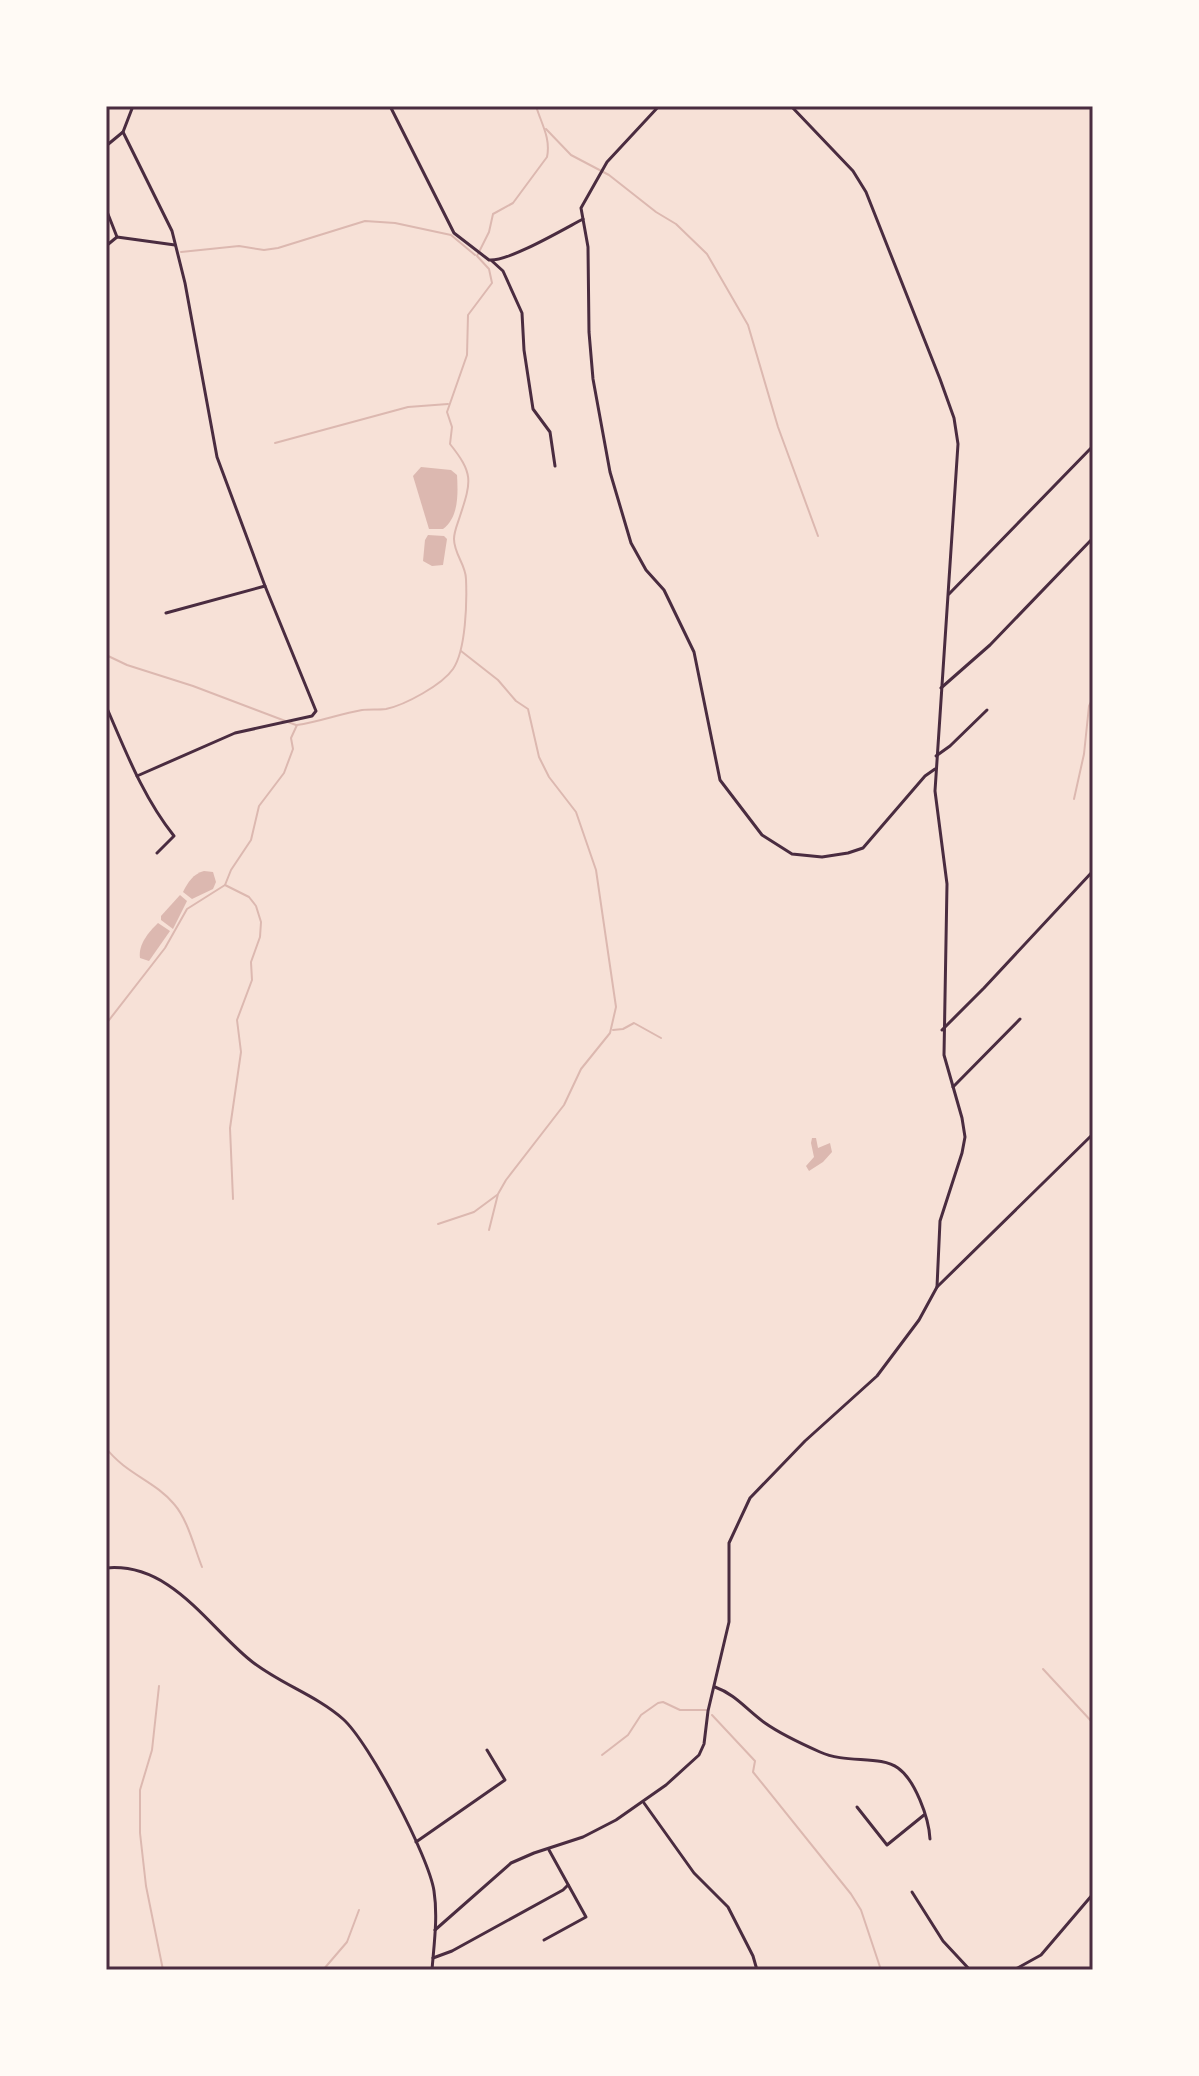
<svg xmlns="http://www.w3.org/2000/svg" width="1199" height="2076" viewBox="0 0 1199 2076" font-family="'Archivo Narrow',sans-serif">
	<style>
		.water { fill: #dcb8b0 }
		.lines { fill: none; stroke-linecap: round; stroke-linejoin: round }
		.stream { stroke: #dcb8b0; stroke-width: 2 }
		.minor { stroke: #4a2c40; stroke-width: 3 }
		.tertiary { stroke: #4a2c40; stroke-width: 3 }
		.neatline { fill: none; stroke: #4a2c40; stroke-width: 3 }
	</style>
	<rect width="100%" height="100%" fill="#f7e1d7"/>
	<g class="water">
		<path d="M421,467L451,470L457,475C458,494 459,517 443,529H429L413,476Z"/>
		<path d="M428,535L444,536L447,539L443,565L432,566L423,561L425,540Z"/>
		<path d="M204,871L213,872L216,882L213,889L192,899L183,892C188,882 193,874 204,871Z"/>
		<path d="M180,895L187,901L173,929L161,920V916Z"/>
		<path d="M158,923L170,931L149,961L140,958C138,944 149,932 158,923Z"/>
		<path d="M812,1138H816L818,1148L830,1143L832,1152L823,1162L809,1171L806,1166L814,1157L811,1143Z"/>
	</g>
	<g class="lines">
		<g class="stream">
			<path d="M546,129L571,155L609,175L656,212L676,224L707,254L748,325L778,427L818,536"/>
			<path d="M181,252L239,246L264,250L278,248L365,221L395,223L451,235L475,255"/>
			<path d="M275,443L408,407L448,404"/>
			<path d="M461,651L498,680L516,701L528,709L539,757L549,777L576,812L596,870L616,1007L610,1033L581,1069L564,1105L506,1180L498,1194L489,1230"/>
			<path d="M106,655L127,665L193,686L296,725"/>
			<path d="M1074,799L1084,754L1089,706L1093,698"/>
			<path d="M225,885L249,897L256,906L261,922L260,937L251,962L252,980L237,1020L241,1052L230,1128L233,1199"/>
			<path d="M106,1024L165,948L187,909L225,885L231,870L251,840L259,806L284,773L293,749L291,738L297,725C319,722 339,714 362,710C369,709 378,710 386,709C405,705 442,685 453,669C466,650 467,602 466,579C466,565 454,554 454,539C454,531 458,523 460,516C472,480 473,473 450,444L452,427L447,412L467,355L468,315L492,283L489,269L477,256L489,232L493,214L513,203L547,157C551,138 541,123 536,106"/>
			<path d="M613,1030L623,1029L634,1023L661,1038"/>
			<path d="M438,1224L474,1212L497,1195"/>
			<path d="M106,1448C126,1474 155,1481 174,1504C188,1520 194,1547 202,1567"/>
			<path d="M1043,1669L1093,1723"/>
			<path d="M159,1686L152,1750L140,1790V1833L146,1886L163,1970"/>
			<path d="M712,1715L755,1761L753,1772L851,1894L861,1910L881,1970"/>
			<path d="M602,1755L628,1735L641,1715L658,1703L663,1702L680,1710H707"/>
			<path d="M323,1970L347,1942L359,1910"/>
		</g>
		<g class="minor">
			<path d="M390,106L454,233L489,260C508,262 564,229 583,219"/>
			<path d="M659,106L607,162L581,208L588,247L589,332L593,379L610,472L631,543L646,570L664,590L694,652L720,780L762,835L792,854L822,857L848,853L863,848L925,776L935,769"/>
			<path d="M123,132L172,231L185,283L217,457L265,586L316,711L312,716L235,733L137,776"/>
			<path d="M106,146L123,132L133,106"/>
			<path d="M106,209L117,237L106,246"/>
			<path d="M117,237L175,245"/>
			<path d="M492,261L503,271L522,313L524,350L533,409L550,432L555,466"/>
			<path d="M949,594L1093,446"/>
			<path d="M166,613L265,586"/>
			<path d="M941,688L990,645L1093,538"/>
			<path d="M106,706C126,752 143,797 174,836L157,853"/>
			<path d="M936,756L950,746L987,710"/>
			<path d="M942,1030L984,988L1093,871"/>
			<path d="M953,1087L1020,1019"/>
			<path d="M937,1287L1093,1134"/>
			<path d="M715,1687C735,1694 748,1711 765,1723C782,1735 802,1744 820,1752C846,1764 880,1755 898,1768C915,1780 929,1818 930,1839"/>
			<path d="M644,1803L694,1873L728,1907L753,1956L757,1970"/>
			<path d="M857,1807L887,1845L924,1815"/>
			<path d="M416,1842L505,1780L487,1750"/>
			<path d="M912,1892L943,1941L970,1970"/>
			<path d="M435,1930L511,1863L534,1853L583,1837L616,1820L666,1785L699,1755L704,1744L708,1711L729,1622V1543L750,1498L805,1441L877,1376L919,1320L937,1287L940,1221L962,1153L965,1137L962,1118L944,1055L947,884L935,791L958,444L954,418L940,379L866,192L853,171L791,106"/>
			<path d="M544,1940L586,1917L549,1850"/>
			<path d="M433,1958L452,1951L563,1890L568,1885"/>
			<path d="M1014,1970L1041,1955L1093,1894"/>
		</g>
		<path class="tertiary" d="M106,1568C170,1562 207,1625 250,1660C278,1683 316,1695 343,1719C369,1742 429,1857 434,1891C438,1917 434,1944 432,1970"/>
	</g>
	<rect width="1199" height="2076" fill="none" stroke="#fffaf5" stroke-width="216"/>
	<rect x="108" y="108" width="983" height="1860" class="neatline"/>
</svg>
